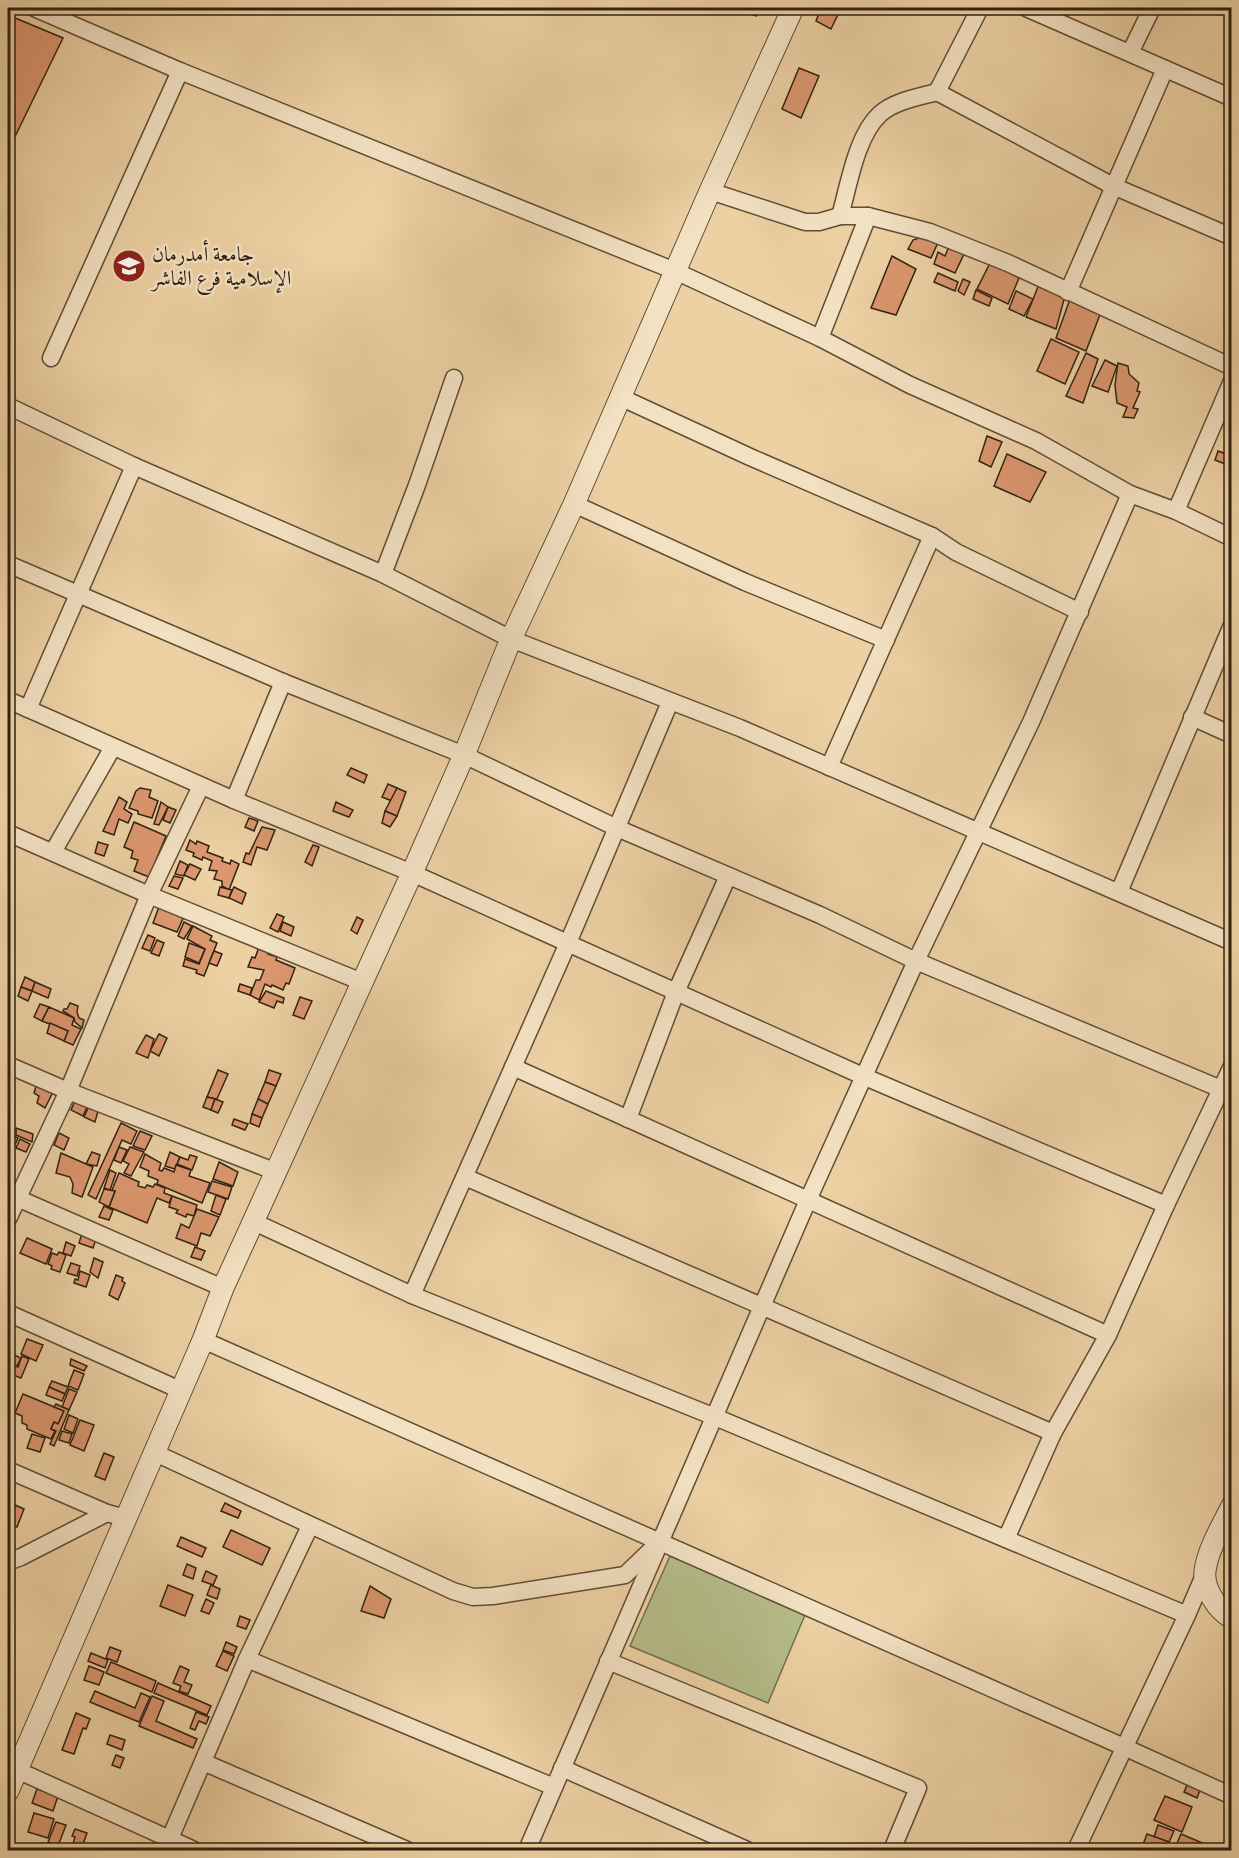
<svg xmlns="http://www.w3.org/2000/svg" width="1239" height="1858" viewBox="0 0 1239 1858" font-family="'Sorts Mill Goudy',Amiri,serif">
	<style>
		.green { fill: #b4bc89; stroke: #726e4e; stroke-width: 1.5 }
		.building { fill: #dc976f; stroke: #302112; stroke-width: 1.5 }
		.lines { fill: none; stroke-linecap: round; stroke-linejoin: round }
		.minor-casing { stroke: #5f4d36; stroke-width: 19 }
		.tertiary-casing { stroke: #5f4d36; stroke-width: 23 }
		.minor { stroke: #f3e1c3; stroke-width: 16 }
		.tertiary { stroke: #f3e1c3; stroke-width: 21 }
		.labels { text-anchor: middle; stroke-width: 5; stroke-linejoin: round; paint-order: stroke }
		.poi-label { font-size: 21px; fill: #302112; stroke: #f3e1c3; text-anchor: start }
	</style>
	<rect width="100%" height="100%" fill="#edd1a3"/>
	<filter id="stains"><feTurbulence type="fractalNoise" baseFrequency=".00333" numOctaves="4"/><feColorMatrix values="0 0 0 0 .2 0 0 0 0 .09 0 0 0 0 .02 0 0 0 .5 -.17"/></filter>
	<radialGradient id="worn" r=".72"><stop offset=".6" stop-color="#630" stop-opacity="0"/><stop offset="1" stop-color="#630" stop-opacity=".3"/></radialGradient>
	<path class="green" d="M670,1556L805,1615L768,1703L630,1646Z"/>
	<g class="building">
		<path d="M737,8H758L756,16Z"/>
		<path d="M821,8H841L831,29L816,21Z"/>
		<path d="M8,15L63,38L8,151Z"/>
		<path d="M799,68L819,76L801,118L782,109Z"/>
		<path d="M924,236L940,238L931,258L908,249L913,240Z"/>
		<path d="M950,244L965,252L955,273L934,264L938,252L945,256Z"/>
		<path d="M892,256L916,269L896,315L871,308Z"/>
		<path d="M990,263L1019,278L1008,304L977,289Z"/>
		<path d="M938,273L958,282L955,291L934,282Z"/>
		<path d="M963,279L970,282L964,295L958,291Z"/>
		<path d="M1039,284L1065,296L1056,329L1026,317Z"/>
		<path d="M976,290L992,298L989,306L973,299Z"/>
		<path d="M1016,291L1033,299L1024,316L1009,309Z"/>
		<path d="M1070,299L1101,312L1086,351L1056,338Z"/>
		<path d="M1051,339L1079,352L1065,384L1037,371Z"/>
		<path d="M1086,353L1098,359L1083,403L1066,396Z"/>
		<path d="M1105,360L1117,366L1108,392L1092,386Z"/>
		<path d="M1118,363L1128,366L1129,374L1139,383L1137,391L1140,392L1133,408L1138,409L1134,418L1123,417L1127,407L1117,403L1115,385Z"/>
		<path d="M987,436L1002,442L991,467L979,461Z"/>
		<path d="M1218,451L1232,456L1230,466L1215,460Z"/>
		<path d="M1007,454L1046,472L1030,502L994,486Z"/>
		<path d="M351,768L367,775L364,783L347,775Z"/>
		<path d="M388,784L397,788L392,801L382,797Z"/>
		<path d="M140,788L151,790L149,797L158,801L152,818L138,814V811L129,808L136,791Z"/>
		<path d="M397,788L406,792L397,816L385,811Z"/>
		<path d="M119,797L127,802L124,809L132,814L128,823L119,819L114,835L103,831Z"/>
		<path d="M161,802L168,807L159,825L154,824Z"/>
		<path d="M336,802L353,810L349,817L333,811Z"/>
		<path d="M168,807L176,810L170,823L163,820Z"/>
		<path d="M385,811L397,816L390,827L382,823Z"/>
		<path d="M249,818L258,821L254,831L245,827Z"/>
		<path d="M134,822L166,836L149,877L134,871L138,860L131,858L133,851L124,847Z"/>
		<path d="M262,827L275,830L267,850L257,847L251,865L243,862L246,853L249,854Z"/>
		<path d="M190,840L196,844L197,841L209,846L207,852L223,858L222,861L230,864L231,860L239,864L229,890L222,886V881L214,879L217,871L209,870L212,861L203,857L202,860L193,856L194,853L186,850Z"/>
		<path d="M98,842L108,845L104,856L95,853Z"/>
		<path d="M313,845L319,847L312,866L305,862Z"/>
		<path d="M180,861L188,865L184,876L175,874Z"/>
		<path d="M190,864L201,869L195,880L184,875Z"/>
		<path d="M174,876L183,878L178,889L169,886Z"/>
		<path d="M220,887L232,890L229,898L218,895Z"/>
		<path d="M234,887L246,893L242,904L229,898Z"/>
		<path d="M160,904L185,914L177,932L153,923Z"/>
		<path d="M277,914L284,917L278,932L270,928Z"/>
		<path d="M357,917L363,920L357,934L351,930Z"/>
		<path d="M184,922L192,926L184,939L178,936Z"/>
		<path d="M283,922L294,927L291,936L280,931Z"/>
		<path d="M193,926L212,936L210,940L217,943L204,976L196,973L197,970L183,966L185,959L199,964L205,949L187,939Z"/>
		<path d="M148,935L155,938L150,951L142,948Z"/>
		<path d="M157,940L164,943L159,956L151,953Z"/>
		<path d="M189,943L205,949L199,963L185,957Z"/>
		<path d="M259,947L269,951L268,954L277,957L276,960L295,968L289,984L286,983L283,990L272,985L271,987L265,984L259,1000L250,995L256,980H260L264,970L248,967L252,957L255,958Z"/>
		<path d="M214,951L222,954L217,966L209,963Z"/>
		<path d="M25,977L35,982L32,991L21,987Z"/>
		<path d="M35,982L51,989L48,998L32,991Z"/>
		<path d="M240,984L252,988L250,995L238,991Z"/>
		<path d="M21,987L32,991L28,1001L18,996Z"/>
		<path d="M266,991L284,998L283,1003L277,1001L274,1008L259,1002Z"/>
		<path d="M300,997L312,1001L304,1019L293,1015Z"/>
		<path d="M70,1003L78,1006L77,1012L79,1018L84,1020L82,1028L75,1022L74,1018L63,1011L64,1009H67Z"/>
		<path d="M40,1004L49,1007L42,1021L34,1017Z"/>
		<path d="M49,1007L74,1018L72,1025L81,1029L73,1045L64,1041L68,1031L42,1021Z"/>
		<path d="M50,1023L68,1031L64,1041L47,1033Z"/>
		<path d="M159,1034L167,1038L159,1056L150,1051Z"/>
		<path d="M146,1035L154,1039L148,1058L136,1053Z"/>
		<path d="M218,1070L228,1074L217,1099L207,1097Z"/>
		<path d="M269,1070L281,1074L276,1086L265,1082Z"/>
		<path d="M265,1082L276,1086L268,1104L258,1099Z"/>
		<path d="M37,1083L54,1090L45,1108L37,1103L39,1096L34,1093Z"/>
		<path d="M207,1097L215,1099L211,1110L203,1107Z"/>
		<path d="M215,1099L223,1102L218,1113L211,1110Z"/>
		<path d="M258,1099L268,1104L262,1118L252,1114Z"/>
		<path d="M75,1101L87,1107L83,1116L71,1110Z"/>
		<path d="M89,1106L98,1111L95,1122L84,1117Z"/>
		<path d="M252,1114L262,1118L259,1127L250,1123Z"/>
		<path d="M234,1119L248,1124L245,1130L232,1125Z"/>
		<path d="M121,1123L137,1131L131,1144L122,1140L96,1199L88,1195Z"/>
		<path d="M16,1128L33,1134L32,1142L16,1135Z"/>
		<path d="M8,1130L15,1133L14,1136L18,1138L12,1151L8,1150Z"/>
		<path d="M140,1131L152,1136L145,1150L133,1146Z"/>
		<path d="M59,1133L69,1138L64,1150L54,1145Z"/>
		<path d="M20,1139L30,1144L26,1152L16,1148Z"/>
		<path d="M119,1147L127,1150L121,1163L114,1160Z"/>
		<path d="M130,1147L144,1152L131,1176L124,1173L129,1164L123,1161Z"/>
		<path d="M92,1152L100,1155L97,1166L86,1164Z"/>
		<path d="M170,1152L180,1157L175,1169L165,1166Z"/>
		<path d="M61,1153L93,1167L82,1197L72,1193L73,1184L70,1177L56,1173Z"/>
		<path d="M145,1154L161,1163L159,1170L162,1171L164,1168L174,1172L176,1165L191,1170L189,1176L210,1183L202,1203L157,1184L158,1180L148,1176L149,1171L140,1167Z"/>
		<path d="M190,1155L197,1157L192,1170L177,1164L180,1157L188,1160Z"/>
		<path d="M219,1162L238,1172L233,1186L213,1179Z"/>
		<path d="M110,1170L116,1173L110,1190L104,1188Z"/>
		<path d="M119,1173L139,1182L138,1186L145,1188L147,1185L153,1187L155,1184L165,1188L164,1193L172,1196L169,1203L157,1198L147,1223L109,1207L115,1191L112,1190Z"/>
		<path d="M212,1181L232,1187L228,1199L208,1192Z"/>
		<path d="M104,1189L115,1191L109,1207L99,1202Z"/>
		<path d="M216,1195L226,1199L220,1215L211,1211Z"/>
		<path d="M172,1196L197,1205L194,1216L187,1214L186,1217L176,1213L178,1210L169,1207Z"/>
		<path d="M104,1206L113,1210L109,1220L99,1217Z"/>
		<path d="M197,1209L219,1217L210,1236L201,1233L197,1246L176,1238L181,1224L189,1228Z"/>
		<path d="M82,1233L96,1239L93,1248L79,1243Z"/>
		<path d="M27,1238L52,1249L46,1264L20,1253Z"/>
		<path d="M66,1242L75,1246L71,1256L63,1253Z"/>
		<path d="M195,1247L205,1251L201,1260L191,1257Z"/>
		<path d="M59,1252L66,1255L60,1272L51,1269L52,1266L48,1264L52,1253L57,1255Z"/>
		<path d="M94,1258L103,1262L98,1278L90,1272Z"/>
		<path d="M71,1263L80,1266L77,1276L67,1273Z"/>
		<path d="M80,1271L90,1275L86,1287L74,1283L75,1279L78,1280Z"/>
		<path d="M116,1275L123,1278L122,1281L125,1283L118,1300L109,1295Z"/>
		<path d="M27,1339L43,1345L36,1361L21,1354Z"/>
		<path d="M8,1352L21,1358L17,1366L8,1362Z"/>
		<path d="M22,1356L29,1359L21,1378L8,1373L12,1365L18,1367Z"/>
		<path d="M71,1359L87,1366L84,1371L70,1365Z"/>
		<path d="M74,1370L84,1374L78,1390L68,1386Z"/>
		<path d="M52,1381L68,1387L65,1394L49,1387Z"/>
		<path d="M49,1387L65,1394L62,1401L46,1395Z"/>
		<path d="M69,1389L77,1392L69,1410L62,1407Z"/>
		<path d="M23,1394L64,1411L58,1424L54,1422L51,1429L55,1431L51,1439L27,1429V1425L22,1423V1416L15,1413Z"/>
		<path d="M56,1404L69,1410L54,1446L50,1444L56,1431L51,1429L54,1422L58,1424L64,1411L54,1407Z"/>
		<path d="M69,1415L78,1419L73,1433L64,1429Z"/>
		<path d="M80,1420L94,1425L84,1451L70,1445Z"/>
		<path d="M62,1431L72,1434L69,1443L59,1440Z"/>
		<path d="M32,1434L45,1438L40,1452L27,1448Z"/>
		<path d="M104,1453L114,1457L105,1480L95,1476Z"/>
		<path d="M225,1503L241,1511L238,1518L221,1511Z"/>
		<path d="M15,1505L24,1509L17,1527L8,1523Z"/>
		<path d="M231,1530L270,1548L262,1565L223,1547Z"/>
		<path d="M181,1537L206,1548L202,1557L177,1546Z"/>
		<path d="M187,1564L196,1568L193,1579L183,1575Z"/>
		<path d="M206,1571L217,1576L213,1585L202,1581Z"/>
		<path d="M168,1585L193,1595L185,1616L160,1606Z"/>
		<path d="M211,1585L220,1589L217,1599L207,1595Z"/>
		<path d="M370,1586L391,1599L384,1618L361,1611Z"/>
		<path d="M206,1599L214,1603L209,1614L201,1611Z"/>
		<path d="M240,1616L250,1620L246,1629L237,1626Z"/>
		<path d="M226,1642L237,1647L234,1654L223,1650Z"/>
		<path d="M110,1647L121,1651L117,1662L106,1658Z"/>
		<path d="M223,1651L234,1656L227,1671L216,1666Z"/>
		<path d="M91,1653L108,1660L105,1668L88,1661Z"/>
		<path d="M111,1662L156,1681L152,1692L106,1673Z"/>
		<path d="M89,1666L104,1672L99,1685L84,1680Z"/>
		<path d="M180,1666L189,1670L184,1682L192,1685L188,1694L179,1691L181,1686L173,1683Z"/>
		<path d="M158,1683L211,1706L207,1715L154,1693Z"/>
		<path d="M95,1691L135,1708L141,1693L150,1697L139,1722L90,1702Z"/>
		<path d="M152,1696L164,1701L156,1721L197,1739L193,1748L139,1726Z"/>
		<path d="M196,1712L209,1717L206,1724L199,1721L195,1730L190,1728Z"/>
		<path d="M76,1713L90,1719L86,1729L83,1728L74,1754L62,1750Z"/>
		<path d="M110,1735L125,1740L122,1750L107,1744Z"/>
		<path d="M116,1755L124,1758L120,1768L112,1765Z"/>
		<path d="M1187,1785L1200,1790L1197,1798L1184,1792Z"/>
		<path d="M37,1789L58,1796L53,1811L32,1803Z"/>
		<path d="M1165,1796L1192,1807L1182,1832L1154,1820Z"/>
		<path d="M34,1813L54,1819L48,1838L28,1832Z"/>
		<path d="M56,1822L66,1825L58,1846L48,1842Z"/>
		<path d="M1158,1825L1174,1831L1169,1842L1154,1837Z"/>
		<path d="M75,1829L87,1833L81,1850L72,1847L75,1837L72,1836Z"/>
		<path d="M1147,1834L1169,1842L1166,1850H1141Z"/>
		<path d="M1181,1834L1219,1850H1174Z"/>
	</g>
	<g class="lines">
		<defs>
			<g id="minor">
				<path d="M34,8L180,71L675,271L820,338L910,385L1036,441L1130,494L1176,511L1232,538"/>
				<path d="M1026,8L1232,98"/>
				<path d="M1130,53L1152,8"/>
				<path d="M937,92L980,8"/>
				<path d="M710,191L805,222H819L840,216H868L930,232L1008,263L1232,367"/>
				<path d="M840,216C849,185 856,136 880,114C894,101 919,97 937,92L1113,186L1232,237"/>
				<path d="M1068,292L1165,69"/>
				<path d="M820,338L868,216"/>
				<path d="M51,358L180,71"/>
				<path d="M620,397L750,457L932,536L956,552L1080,612"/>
				<path d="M8,406L134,466L383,574L511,639L740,728L1232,942"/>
				<path d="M574,504L745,582L886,640"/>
				<path d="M1176,511L1232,381"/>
				<path d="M8,564L283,682L464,755L617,828L820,915L916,961L1221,1089"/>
				<path d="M383,574L417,485L454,378"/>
				<path d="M8,700L234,800L412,873L865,1077L1166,1205"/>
				<path d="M28,709L134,466"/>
				<path d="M1192,717L1232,735"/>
				<path d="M829,767L932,536"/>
				<path d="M234,800L283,682"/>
				<path d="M8,833L149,895L362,982"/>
				<path d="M53,852L113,747"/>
				<path d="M1119,892L1232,625"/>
				<path d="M8,1065L68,1091L274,1171"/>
				<path d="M513,1067L1108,1335"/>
				<path d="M628,1119L676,992L728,876"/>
				<path d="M465,1177L1053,1433"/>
				<path d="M8,1194L223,1288"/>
				<path d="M8,1219L68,1091L149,895L201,786"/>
				<path d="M252,1221L412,1295L715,1417L1187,1615"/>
				<path d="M412,1295L568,943L670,702"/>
				<path d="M8,1313L180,1390"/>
				<path d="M203,1340L1124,1747L1232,1796"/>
				<path d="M153,1452L453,1591L473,1597L493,1596L625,1575L654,1547"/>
				<path d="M8,1470L107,1513L125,1518"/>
				<path d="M1006,1539L1053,1433L1108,1335L1166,1205L1232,1066"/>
				<path d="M8,1562L21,1557L107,1513"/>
				<path d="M247,1659L554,1787"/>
				<path d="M608,1661L918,1788L892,1850"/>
				<path d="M203,1762L407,1850"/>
				<path d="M8,1766L194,1850"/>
				<path d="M562,1768L747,1850"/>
				<path d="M165,1850L247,1659L310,1526"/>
				<path d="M527,1850L808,1200L916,961L1031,722L1130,494"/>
				<path d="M1076,1850L1187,1615L1205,1573"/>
			</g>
			<g id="tertiary">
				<path d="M1232,1506C1222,1526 1208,1549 1205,1571C1203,1588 1217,1610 1232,1618"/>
				<path d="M8,1791L203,1340L223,1288L412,873L464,755L511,639L574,504L710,191L793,8"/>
			</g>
		</defs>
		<use href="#minor" class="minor-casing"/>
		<use href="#tertiary" class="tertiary-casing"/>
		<use href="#minor" class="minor"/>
		<use href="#tertiary" class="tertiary"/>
	</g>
	<defs>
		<symbol id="university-disc" viewBox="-11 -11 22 22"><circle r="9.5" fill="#8f2418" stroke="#f3e1c3"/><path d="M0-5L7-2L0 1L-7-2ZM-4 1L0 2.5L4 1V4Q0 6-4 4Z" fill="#fff"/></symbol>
	</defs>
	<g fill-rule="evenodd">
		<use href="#university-disc" x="110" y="247" width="38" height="38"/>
	</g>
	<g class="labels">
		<g class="poi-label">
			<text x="152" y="261">جامعة أمدرمان<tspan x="152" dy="24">الإسلامية فرع الفاشر</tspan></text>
		</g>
	</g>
	<rect width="1239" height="1858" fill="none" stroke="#edd1a3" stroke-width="30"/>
	<rect x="9" y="9" width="1221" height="1840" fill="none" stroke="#302112" stroke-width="3"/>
	<rect x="15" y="15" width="1209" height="1828" fill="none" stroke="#302112" stroke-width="1.5"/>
	<rect width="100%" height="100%" filter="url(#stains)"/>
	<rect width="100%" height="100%" fill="url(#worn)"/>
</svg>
